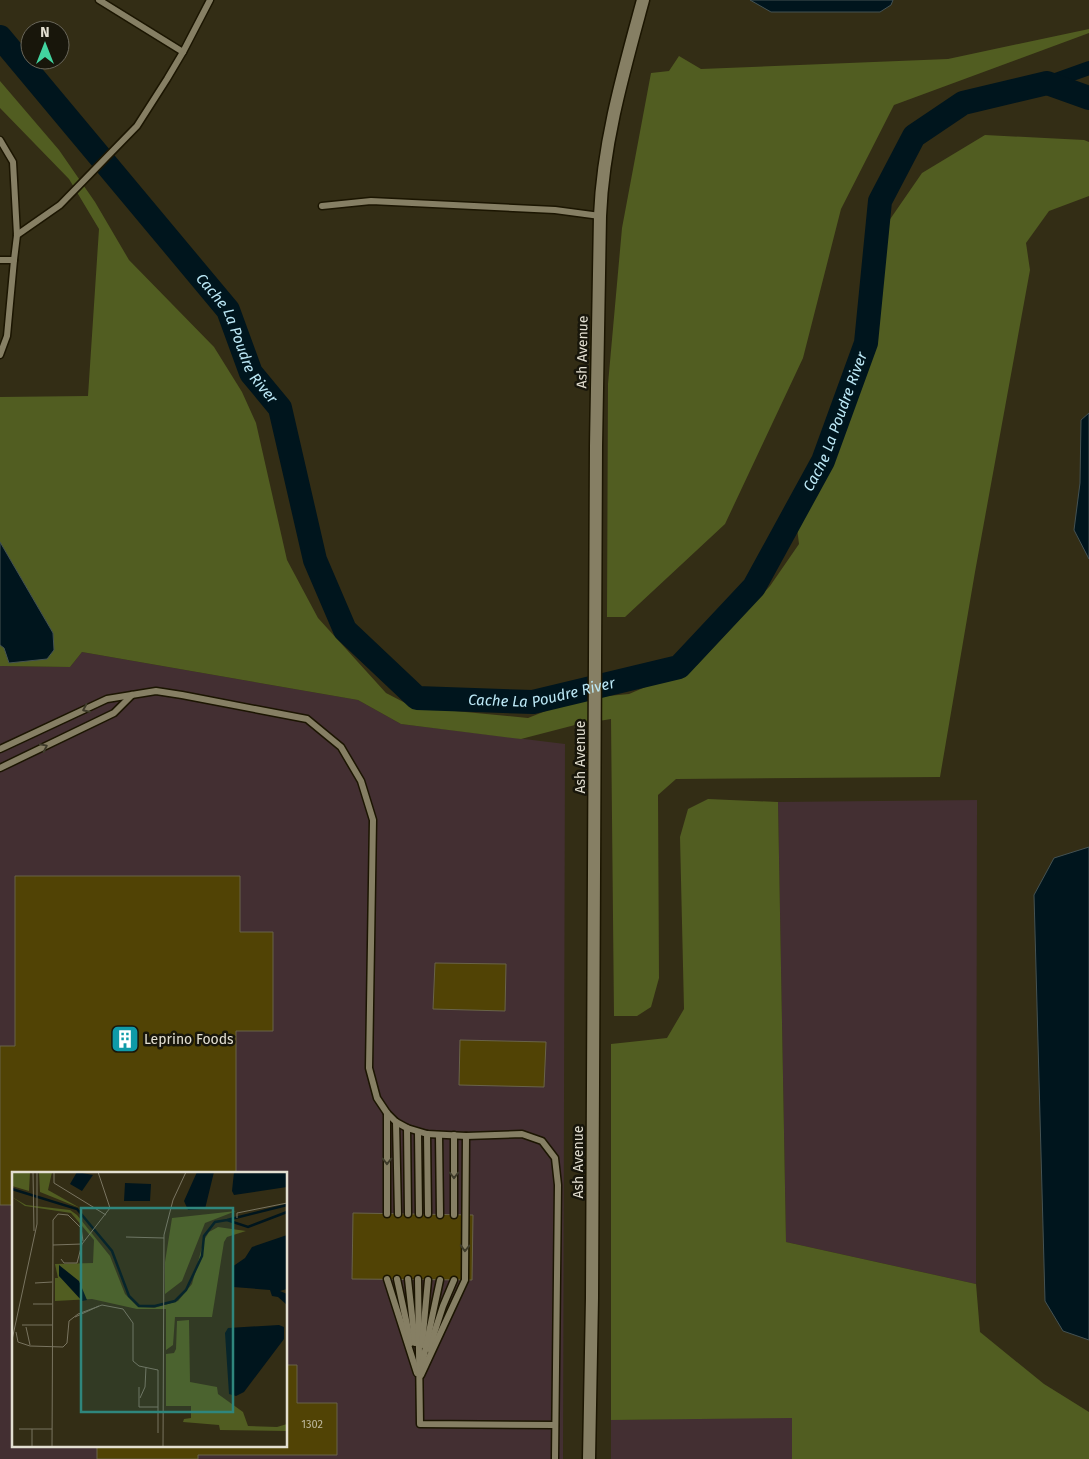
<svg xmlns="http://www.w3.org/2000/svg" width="1089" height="1459" viewBox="0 0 1089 1459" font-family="'Fira Sans',sans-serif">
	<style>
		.industrial { fill: #432f32; fill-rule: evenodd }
		.green { fill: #515d21 }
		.water { fill: #00151d; stroke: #445253 }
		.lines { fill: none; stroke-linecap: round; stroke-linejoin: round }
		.canal { stroke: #00151d; stroke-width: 14 }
		.river { stroke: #00151d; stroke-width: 24 }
		.building { fill: #514305; stroke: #696349 }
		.service-casing { stroke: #1b1501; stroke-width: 9 }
		.minor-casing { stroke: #1b1501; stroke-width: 15 }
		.service { stroke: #867f64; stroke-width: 6 }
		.minor { stroke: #867f64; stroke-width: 12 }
		.oneway { stroke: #3e3b2a }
		.labels { text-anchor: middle; stroke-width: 5; stroke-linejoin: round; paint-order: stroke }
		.number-label { font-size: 11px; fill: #beb89e }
		.street-label { font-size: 14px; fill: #e3dfd1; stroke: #18160b }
		.poi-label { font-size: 14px; fill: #e3dfd1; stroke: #18160b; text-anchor: start }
		.water-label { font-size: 15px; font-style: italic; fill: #bce9f7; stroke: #18160b }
		.inset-river { fill: none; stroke: #00151d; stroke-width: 2.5 }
		.inset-road { fill: none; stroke: #797460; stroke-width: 1 }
		.view { fill: #2f867d; fill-opacity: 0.15; stroke: #2f867d; stroke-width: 2.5 }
		.inset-edge { fill: none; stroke: #e3dfd1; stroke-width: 2.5 }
	</style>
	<rect width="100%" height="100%" fill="#332d15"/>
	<g class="industrial">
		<path d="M82,652L358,700L401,724L565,744L563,1459H0V666L70,667ZM14,1173H286V1445H14Z"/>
		<path d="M977,800L976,1284L786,1242L778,802Z"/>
		<path d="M792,1417V1459H611V1420Z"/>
	</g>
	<g class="green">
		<path d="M1089,29V33L894,105L841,209L803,358L725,524L625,617H607L608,384L622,228L651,73L669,71L679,56L701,69L948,59Z"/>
		<path d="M0,81L59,150L95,202L129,260L214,347L242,392L256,423L287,560L318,618L386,693L413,707L528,718L576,699L629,694L697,665L770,586L799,544L797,528L831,457L871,339L884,228L922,173L985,135L1084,140L1089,142V196L1049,211L1026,243L1030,270L975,572L940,777L676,779L658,795L659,978L651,1007L637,1016H614L611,719L575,725L521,739L401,724L358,700L82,652L70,667L0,666V645L4,648L47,659L54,649L53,633L0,542V397L88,396L99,229L69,179L0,108Z"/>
		<path d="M708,799L778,802L786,1242L976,1284L980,1332L1044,1384L1089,1412V1459H792V1418L611,1420V1044L667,1038L684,1009L680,837L688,809Z"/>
	</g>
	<g class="water">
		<path d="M750,0H893L891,5L880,12H771Z"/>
		<path d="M1089,413V559L1074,530L1080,483L1081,420Z"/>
		<path d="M0,542L53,633L54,650L47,659L9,663L4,648L0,645Z"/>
		<path d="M1089,847V1340L1063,1331L1045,1301L1034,895L1054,858Z"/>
	</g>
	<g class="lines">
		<path class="canal" d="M1047,83L1089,68"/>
		<path class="river" id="s1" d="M0,37L228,310L251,373L280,408L315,560L345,630L417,698L533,702L679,667L754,587L823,461L866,343L880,201L914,136L963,103L1047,83L1089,98"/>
	</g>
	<g class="building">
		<path d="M15,876H240V932H273V1031H236V1173H14V1205H0V1046H15Z"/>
		<path d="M435,963L506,964L505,1011L433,1009Z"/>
		<path d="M460,1040L546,1042L544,1087L459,1085Z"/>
		<path d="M353,1213L473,1215L472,1280L352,1279Z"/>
		<path d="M286,1365H297V1403H337V1455H198V1459H97V1445H286Z"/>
	</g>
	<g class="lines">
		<defs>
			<g id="service">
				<path d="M99,0L183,52"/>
				<path d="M0,140L13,162L17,235L14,260H0"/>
				<path d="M322,206L371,201L555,210L600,216"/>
				<path d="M17,235L60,205L137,126L167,79L183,52L210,0"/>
				<path d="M0,355L7,336L14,260"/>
				<path d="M0,749L107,699L156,691L182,695L307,719L341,747L361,781L373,820L369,1068L377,1098L387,1113L396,1122L407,1128L427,1134L466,1136L522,1134L542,1141L555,1158L558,1185L555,1459"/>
				<path d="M0,768L114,713L132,695"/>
				<path d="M387,1113V1214"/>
				<path d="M396,1122L398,1214"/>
				<path d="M407,1128L408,1214"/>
				<path d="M418,1132L419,1214"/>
				<path d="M427,1134L428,1214"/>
				<path d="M439,1135L440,1215"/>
				<path d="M454,1135V1215"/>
				<path d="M387,1279L417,1373"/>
				<path d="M397,1279L411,1343"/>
				<path d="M408,1279L415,1343"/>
				<path d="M418,1279L420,1424L555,1425"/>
				<path d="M422,1345L428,1280"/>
				<path d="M429,1349L443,1306L454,1280"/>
				<path d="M422,1365L440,1280"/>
				<path d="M421,1375L465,1280L466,1136"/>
			</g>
			<path id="minor" d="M589,1459L592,1298L596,446L600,216C603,142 624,70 643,0"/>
		</defs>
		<use href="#service" class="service-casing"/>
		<use href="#minor" class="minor-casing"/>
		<use href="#service" class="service"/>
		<use href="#minor" class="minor"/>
	</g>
	<defs><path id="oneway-chevron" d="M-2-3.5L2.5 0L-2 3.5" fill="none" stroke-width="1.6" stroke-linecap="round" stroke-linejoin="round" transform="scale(1.25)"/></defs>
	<g class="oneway">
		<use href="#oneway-chevron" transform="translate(86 709) rotate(155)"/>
		<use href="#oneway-chevron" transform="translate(44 747) rotate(-26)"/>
		<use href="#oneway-chevron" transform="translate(387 1161) rotate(90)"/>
		<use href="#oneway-chevron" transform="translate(454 1175) rotate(90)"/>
		<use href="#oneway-chevron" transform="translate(465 1248) rotate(91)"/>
	</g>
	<defs>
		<symbol id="building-square" viewBox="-11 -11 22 22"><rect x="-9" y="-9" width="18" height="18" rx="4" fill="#0f9aa8" stroke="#18160b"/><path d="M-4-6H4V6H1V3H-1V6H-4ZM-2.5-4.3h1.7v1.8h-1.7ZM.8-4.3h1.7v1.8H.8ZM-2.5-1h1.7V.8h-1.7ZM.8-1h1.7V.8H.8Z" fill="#fff"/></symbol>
	</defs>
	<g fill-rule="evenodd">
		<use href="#building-square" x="109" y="1023" width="32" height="32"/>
	</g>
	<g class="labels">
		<g class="number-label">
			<text x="312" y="1428">1302</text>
		</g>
		<g class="street-label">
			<text transform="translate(582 352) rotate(-89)" y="5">Ash Avenue</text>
			<text transform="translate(580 757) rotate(-90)" y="5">Ash Avenue</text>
			<text transform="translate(578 1162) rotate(-90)" y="5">Ash Avenue</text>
		</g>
		<g class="poi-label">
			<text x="144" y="1044">Leprino Foods</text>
		</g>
		<g class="water-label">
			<text dy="5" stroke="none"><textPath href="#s1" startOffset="385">Cache La Poudre River</textPath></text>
			<text dy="5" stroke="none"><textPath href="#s1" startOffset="1360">Cache La Poudre River</textPath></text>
			<text dy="5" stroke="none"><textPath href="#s1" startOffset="925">Cache La Poudre River</textPath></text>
		</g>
	</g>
	<g transform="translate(12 1172)">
		<rect width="275" height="275" fill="#332d15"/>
		<path d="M0,0H18L17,19L0,14ZM27,0H40L36,18L68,36L28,20ZM0,25L14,33L58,38L65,43L98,84L113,122L126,135L142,136L166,129L180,112L192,68L197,60L206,55L234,59L215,65L212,70L200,145H163L161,173L154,178V137H125L80,127L43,129V106H46L43,92L81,91L82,68L59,41L13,34ZM224,39L193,51L170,109L153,122V90L160,46ZM177,148L178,210L205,215L206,222L231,240L236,254L265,255L275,252V259L208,258L207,253L171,250L172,247L179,246V234H154V182L162,181L164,177L165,149Z" fill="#515d21"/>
		<path d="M65,0L81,3L70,19L58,12ZM185,0H202L193,37L176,38L172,29ZM222,0H275V15L222,23L220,19ZM113,11L139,12L138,29H112ZM275,63V117L268,119L275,122V133L266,125L260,124L258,118L221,115L220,95L233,86L240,75ZM47,93L67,109L75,128L70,129L47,104ZM267,153L272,155V167L232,220L224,224L217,222L213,161L216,156Z" fill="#00151d"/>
		<path class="inset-river" d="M0,17L65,37L100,79L117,124L127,134H143L163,129L174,118L190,84L192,64L203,50L215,48L236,55L275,40M215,48L275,33"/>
		<path class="inset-road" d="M21,0L22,59M42,0V11L94,43M225,46V41L275,31M114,65L152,66M71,69L69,56L56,43L46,42L41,48V73L70,72L98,36L86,0M49,87L52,91H65L70,72M23,111L40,110M21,132H40M63,145L87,134M10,153H40M14,155L18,173M4,160L6,170L18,174M0,168L25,52V0M18,174L51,175L55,171L57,149L66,142L90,133L111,137L121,151V189L127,194L146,198V261M127,215V235H146M128,226L133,215L134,195M7,257H40M20,275V257M40,275L41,73M151,275L152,63L161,28L174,0"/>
		<path class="view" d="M69,36H221V240H69Z"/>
		<rect width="275" height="275" class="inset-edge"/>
	</g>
	<g transform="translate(45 45)"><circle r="24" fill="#18160b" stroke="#69665a"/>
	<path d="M0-4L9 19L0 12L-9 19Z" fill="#42d4a0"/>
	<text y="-8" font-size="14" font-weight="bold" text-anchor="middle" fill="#e3dfd1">N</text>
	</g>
</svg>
